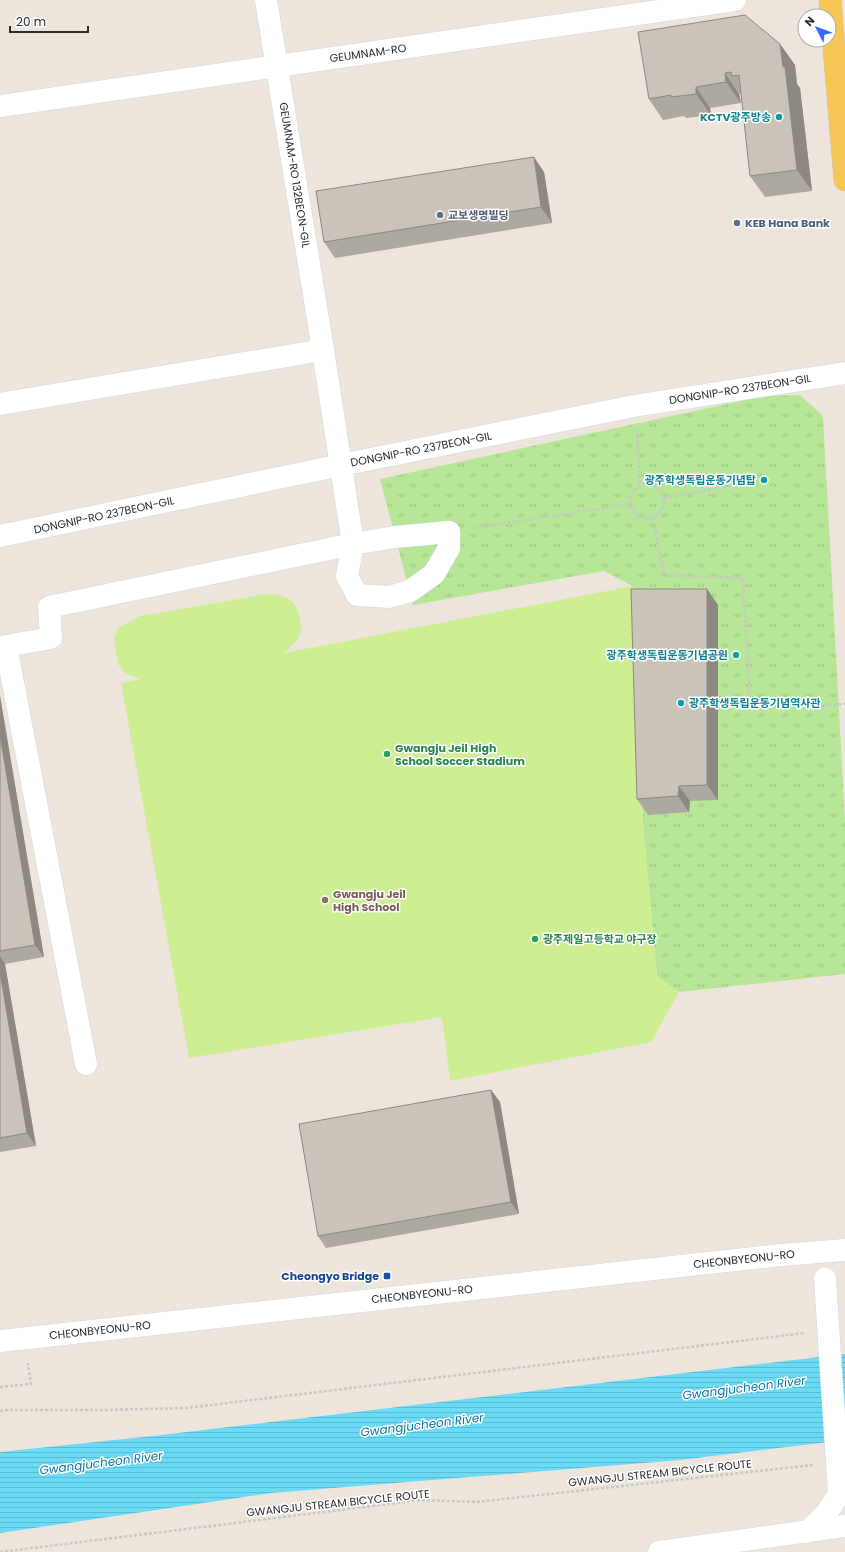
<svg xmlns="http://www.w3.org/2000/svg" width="845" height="1552" viewBox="0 0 845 1552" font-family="Poppins,'Noto Sans KR',sans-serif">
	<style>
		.grass { fill: url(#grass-tufts) }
		.pitch { fill: #cdee91 }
		.water { fill: url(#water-rules) }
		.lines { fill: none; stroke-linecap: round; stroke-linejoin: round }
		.minor-casing { stroke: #d1d6e4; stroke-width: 23 }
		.major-casing { stroke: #c8c8c8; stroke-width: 23 }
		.path { stroke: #c8c8c8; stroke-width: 2.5; stroke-dasharray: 3 2; stroke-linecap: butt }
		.minor { stroke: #fff; stroke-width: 22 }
		.major { stroke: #f8c657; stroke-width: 22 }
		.minor-bridge-casing { stroke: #d1d6e4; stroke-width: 23; stroke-linecap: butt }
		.minor-bridge { stroke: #fff; stroke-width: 22 }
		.wall { fill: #ada8a0 }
		.shaded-wall { fill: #8d8882 }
		.building { fill: #c9c3ba; stroke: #8d8882 }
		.culture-dot { fill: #0f9aa8; stroke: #fff; stroke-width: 1.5 }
		.service-dot { fill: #5c6f8a; stroke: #fff; stroke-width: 1.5 }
		.leisure-dot { fill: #2e9e5b; stroke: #fff; stroke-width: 1.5 }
		.education-dot { fill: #8d6e63; stroke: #fff; stroke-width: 1.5 }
		.transit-dot { fill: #1a4fb4; stroke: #fff; stroke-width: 1.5 }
		.labels { text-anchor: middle; stroke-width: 3; stroke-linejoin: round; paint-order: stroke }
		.street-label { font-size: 11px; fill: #2b2b2b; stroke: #fff }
		.culture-label { font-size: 11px; font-weight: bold; fill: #0d838f; stroke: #fff; text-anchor: end }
		.service-label { font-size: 11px; font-weight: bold; fill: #4e5e75; stroke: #fff; text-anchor: start }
		.leisure-label { font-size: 11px; font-weight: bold; fill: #27864d; stroke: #fff; text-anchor: start }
		.education-label { font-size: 11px; font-weight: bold; fill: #785e54; stroke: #fff; text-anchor: start }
		.transit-label { font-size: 11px; font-weight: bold; fill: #164399; stroke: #fff; text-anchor: end }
		.water-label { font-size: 12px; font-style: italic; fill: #0778a2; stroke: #fff }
	</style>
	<defs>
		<pattern id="grass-tufts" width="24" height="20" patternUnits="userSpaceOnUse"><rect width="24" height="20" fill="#b7e796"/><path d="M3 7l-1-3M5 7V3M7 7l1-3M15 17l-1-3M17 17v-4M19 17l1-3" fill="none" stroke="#9ec681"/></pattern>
		<pattern id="water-rules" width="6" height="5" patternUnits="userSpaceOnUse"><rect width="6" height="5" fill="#6adaf5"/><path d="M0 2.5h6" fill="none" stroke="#5cbbd2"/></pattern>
	</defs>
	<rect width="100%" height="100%" fill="#ede5dc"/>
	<path class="grass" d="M800,395L823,416L845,821V974L679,992L657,976L643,824L633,586L604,571L413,605L380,479L764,396Z"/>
	<path class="pitch" d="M633,586L643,824L657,976L679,992L651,1042L450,1081L442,1017L189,1058L121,683L141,679L126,674L118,664L114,638L118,628L140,616L267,594C274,595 282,595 289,599C299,606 304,626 299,637C296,643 288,648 284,653Z"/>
	<path class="water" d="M845,1354V1440L680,1460L271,1493L0,1533V1452L153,1436Z"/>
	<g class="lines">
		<defs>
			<g id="minor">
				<path d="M0,106L735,0"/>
				<path d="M0,404L323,350"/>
				<path d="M449,532V548L434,574L410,591L389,597L357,595L347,576L353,544L395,537Z"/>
				<path d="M0,536L341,465L634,406L845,373"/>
				<path d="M86,1064L6,646L51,638L49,607L353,544L323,350L266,0"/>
				<path d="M0,1341L781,1255L845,1250"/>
				<path d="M807,1532L826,1514L839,1494L837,1462"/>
				<path d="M659,1552L845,1526"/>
			</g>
			<path id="major" d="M830,0L845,180"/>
		</defs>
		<use href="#minor" class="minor-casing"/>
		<use href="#major" class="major-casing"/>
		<g class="path">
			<path d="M637,430L640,485"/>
			<circle cx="647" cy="501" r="17"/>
			<path d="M664,498L755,481"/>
			<path d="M653,517L664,575L743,578L750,706L845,704"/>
			<path d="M473,528L630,504"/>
			<path d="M0,1387L31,1384L28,1363"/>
			<path d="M0,1411L7,1410H103L186,1408L805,1333"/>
			<path d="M0,1552L421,1500L476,1502L813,1465"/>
		</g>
		<use href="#minor" class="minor"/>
		<use href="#major" class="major"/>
		<defs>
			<path id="minor-bridge" d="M825,1279L837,1462"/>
		</defs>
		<use href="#minor-bridge" class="minor-bridge-casing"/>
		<use href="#minor-bridge" class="minor-bridge"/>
	</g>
	<g class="wall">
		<path d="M780,44L795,65L797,84L800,88L812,191L765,197L750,176L741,94H739L741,103L710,108L711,115L686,118L684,116L663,120L649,99Z"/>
		<path d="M544,172L552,223L335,258L324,242Z"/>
		<path d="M707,589L718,605V800L690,801L689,812L648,815L637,799Z"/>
		<path d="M0,696L44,957L5,964L36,1146L0,1152Z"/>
		<path d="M491,1090L500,1102L519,1214L326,1248L318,1236Z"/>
	</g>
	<g class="shaded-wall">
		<path d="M780,44L795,65L797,84L800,88L812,191L797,170L783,67Z"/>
		<path d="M725,73L739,94L741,103L726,82Z"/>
		<path d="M696,87L710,108L711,115L696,94Z"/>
		<path d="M534,157L544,172L552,223L541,207Z"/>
		<path d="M707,589L718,605V800L707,785Z"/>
		<path d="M0,696L44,957L35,945L0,735Z"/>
		<path d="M679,786L690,801L689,812L678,796Z"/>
		<path d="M0,956L5,964L36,1146L27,1133L0,972Z"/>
		<path d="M491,1090L500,1102L519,1214L511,1202Z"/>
	</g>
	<g class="building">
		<path d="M745,15L780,44L783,67H785L797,170L750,176L739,75L732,76L731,72L725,73L726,82L696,87V94L671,97V95L649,99L638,32Z"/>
		<path d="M534,157L541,207L324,242L316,191Z"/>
		<path d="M631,589H707V785L679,786L678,796L637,799Z"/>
		<path d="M0,735L35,945L0,951Z"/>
		<path d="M0,972L27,1133L0,1138Z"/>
		<path d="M491,1090L511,1202L318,1236L299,1124Z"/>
	</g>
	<g class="culture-dot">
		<circle cx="779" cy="117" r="4"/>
		<circle cx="764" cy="480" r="4"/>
		<circle cx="736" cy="655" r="4"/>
		<circle cx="681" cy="703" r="4"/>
	</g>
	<g class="service-dot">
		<circle cx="440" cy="215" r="4"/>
		<circle cx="737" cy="223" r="4"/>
	</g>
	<g class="leisure-dot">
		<circle cx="387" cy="754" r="4"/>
		<circle cx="535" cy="939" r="4"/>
	</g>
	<circle class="education-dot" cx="325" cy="900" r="4"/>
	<rect class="transit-dot" x="383" y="1272" width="8" height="8" rx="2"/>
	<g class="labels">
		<g class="street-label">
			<text transform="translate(368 53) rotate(-8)" y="4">GEUMNAM-RO</text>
			<text transform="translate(295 175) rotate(81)" y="4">GEUMNAM-RO 132BEON-GIL</text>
			<text transform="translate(740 389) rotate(-9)" y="4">DONGNIP-RO 237BEON-GIL</text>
			<text transform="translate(421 449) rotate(-11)" y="4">DONGNIP-RO 237BEON-GIL</text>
			<text transform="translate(104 515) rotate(-12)" y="4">DONGNIP-RO 237BEON-GIL</text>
			<text transform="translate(744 1259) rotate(-6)" y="4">CHEONBYEONU-RO</text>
			<text transform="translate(422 1294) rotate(-6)" y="4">CHEONBYEONU-RO</text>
			<text transform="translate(100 1330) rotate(-6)" y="4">CHEONBYEONU-RO</text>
			<text transform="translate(660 1473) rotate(-6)" y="4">GWANGJU STREAM BICYCLE ROUTE</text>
			<text transform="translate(338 1503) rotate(-6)" y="4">GWANGJU STREAM BICYCLE ROUTE</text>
		</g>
		<g class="culture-label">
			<text x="771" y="121">KCTV광주방송</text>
			<text x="756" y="484">광주학생독립운동기념탑</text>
			<text x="728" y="659">광주학생독립운동기념공원</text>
			<text x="689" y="707" text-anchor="start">광주학생독립운동기념역사관</text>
		</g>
		<g class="service-label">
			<text x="448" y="219">교보생명빌딩</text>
			<text x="745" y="227">KEB Hana Bank</text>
		</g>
		<g class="leisure-label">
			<text x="395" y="752">Gwangju Jeil High<tspan x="395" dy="13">School Soccer Stadium</tspan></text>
			<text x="543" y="943">광주제일고등학교 야구장</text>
		</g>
		<g class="education-label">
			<text x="333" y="898">Gwangju Jeil<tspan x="333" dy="13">High School</tspan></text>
		</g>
		<g class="transit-label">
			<text x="379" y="1280">Cheongyo Bridge</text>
		</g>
		<g class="water-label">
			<text transform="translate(744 1388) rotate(-7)" y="4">Gwangjucheon River</text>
			<text transform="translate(422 1425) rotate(-7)" y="4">Gwangjucheon River</text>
			<text transform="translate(101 1463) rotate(-7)" y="4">Gwangjucheon River</text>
		</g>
	</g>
	<g transform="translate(817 28) rotate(312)"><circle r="19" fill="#ffffff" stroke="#aaaaaa"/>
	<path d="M0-3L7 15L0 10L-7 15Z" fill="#376bff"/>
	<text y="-6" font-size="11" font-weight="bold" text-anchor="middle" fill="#2b2b2b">N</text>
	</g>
	<path d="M10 26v6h78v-6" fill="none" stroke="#2b2b2b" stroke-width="2"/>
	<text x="16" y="26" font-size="12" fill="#2b2b2b" stroke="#ffffff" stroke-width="3" paint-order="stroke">20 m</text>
</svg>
